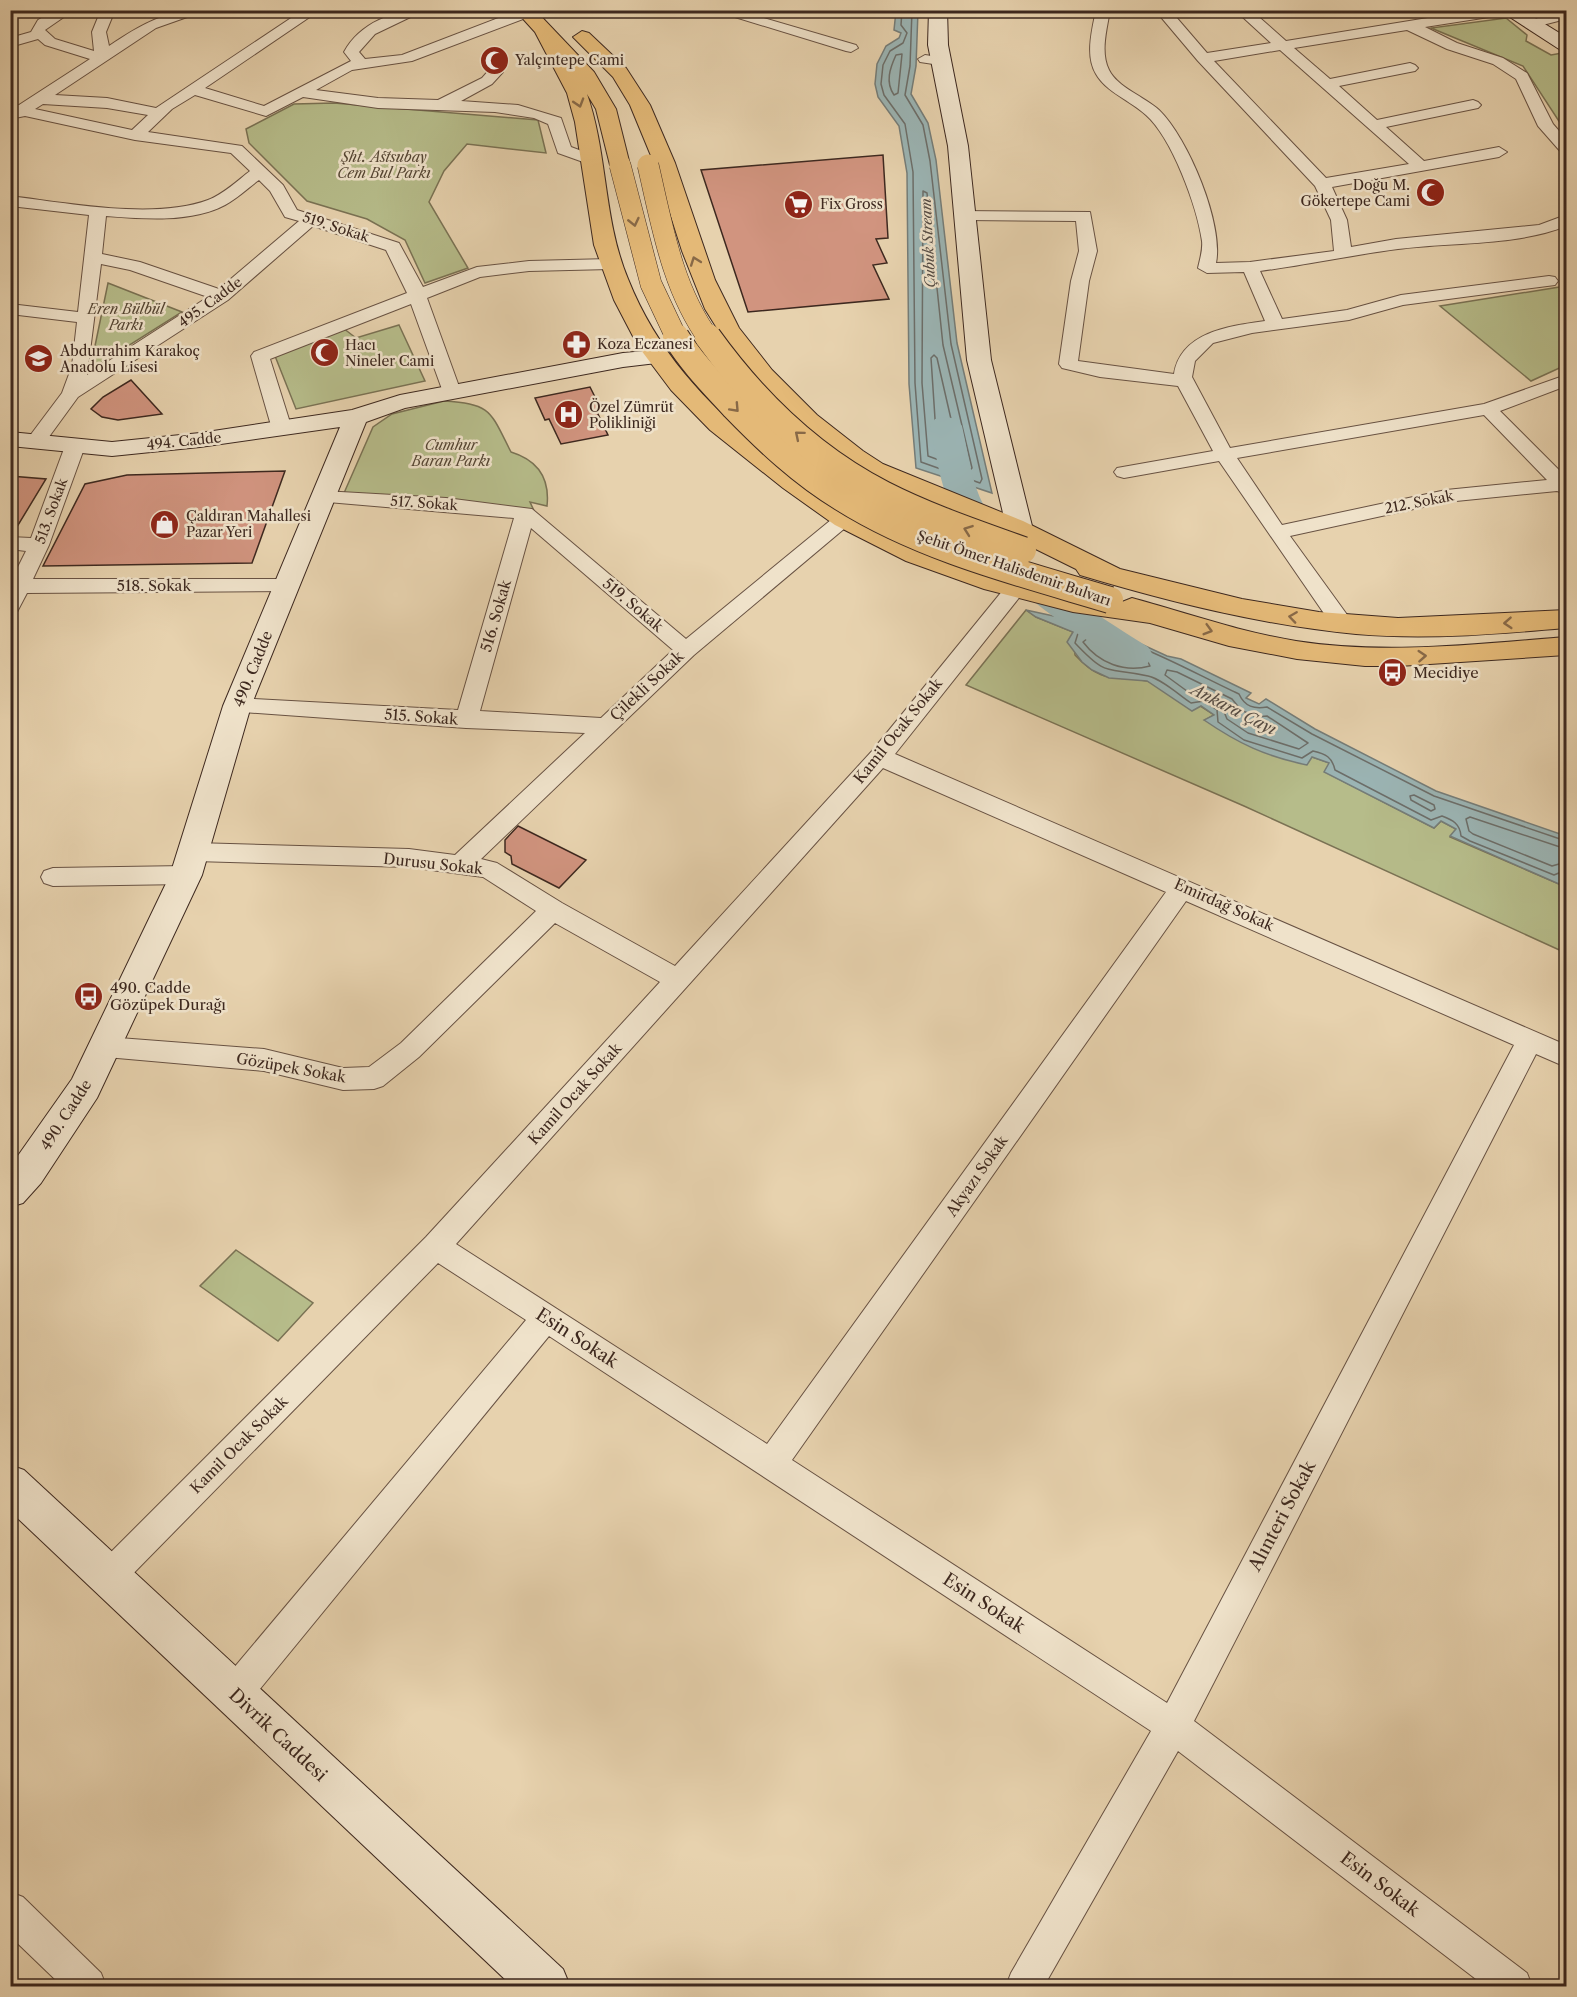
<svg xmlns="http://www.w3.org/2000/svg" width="1577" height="1997" viewBox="0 0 1577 1997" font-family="'Libre Caslon Text',serif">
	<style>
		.green { fill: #b6bc8a; stroke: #7a7254; stroke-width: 1.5 }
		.water { fill: #9bb5b5; stroke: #757d79; stroke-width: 1.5 }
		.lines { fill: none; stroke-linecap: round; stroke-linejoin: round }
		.shore { stroke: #6c6e6a; stroke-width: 1.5 }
		.river { fill: #9bb5b5; fill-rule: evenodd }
		.building { fill: #d1947f; stroke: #3d281f; stroke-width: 1.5 }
		.street-casing { stroke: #685243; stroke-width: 2 }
		.secondary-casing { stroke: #3d281f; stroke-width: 2 }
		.highway-casing { stroke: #3d281f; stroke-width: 2 }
		.street { fill: #efe2ca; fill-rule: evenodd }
		.secondary { fill: #efe2ca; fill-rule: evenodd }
		.highway { fill: #e4b977; fill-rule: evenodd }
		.highway-bridge-far1-casing { stroke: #3d281f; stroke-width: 22; stroke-linecap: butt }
		.highway-bridge-casing { stroke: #3d281f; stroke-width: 28; stroke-linecap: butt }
		.highway-bridge-far1 { stroke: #e4b977; stroke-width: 21 }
		.highway-bridge { stroke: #e4b977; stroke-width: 26 }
		.oneway { stroke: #886947 }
		.labels { text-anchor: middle; stroke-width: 5; stroke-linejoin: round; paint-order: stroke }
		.far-poi-label { font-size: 14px; fill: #3d281f; stroke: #efe2ca; text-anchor: start }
		.far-park-label { font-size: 14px; font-style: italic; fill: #554634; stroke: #efe2ca }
		.far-street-label { font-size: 14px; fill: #3d281f; stroke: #efe2ca }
		.far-water-label { font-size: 14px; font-style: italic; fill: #544b44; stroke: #efe2ca }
		.street-label { font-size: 15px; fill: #3d281f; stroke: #efe2ca }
		.poi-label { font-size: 15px; fill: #3d281f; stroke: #efe2ca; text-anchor: start }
		.water-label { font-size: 16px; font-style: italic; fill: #544b44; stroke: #efe2ca }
		.near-street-label { font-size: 18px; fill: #3d281f; stroke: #efe2ca }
	</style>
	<rect width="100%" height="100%" fill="#e7d2ae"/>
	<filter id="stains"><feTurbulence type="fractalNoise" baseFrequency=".00333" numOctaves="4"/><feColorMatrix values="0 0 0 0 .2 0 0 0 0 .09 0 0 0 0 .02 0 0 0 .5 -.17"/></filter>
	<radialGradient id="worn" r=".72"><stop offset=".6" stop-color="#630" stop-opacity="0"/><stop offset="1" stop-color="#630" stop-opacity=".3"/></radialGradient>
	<g class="green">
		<path d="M1506,18L1527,35L1526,41L1551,55L1562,53L1566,56V132L1523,66L1431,28Z"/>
		<path d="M334,103L538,120L546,153L467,144L444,171L429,202L468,268L425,283L405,240L367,219L307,201L249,143L246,129L294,104Z"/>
		<path d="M108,283L182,312L90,370Z"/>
		<path d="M1566,286V365L1531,381L1440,306Z"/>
		<path d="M399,325L425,381L296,409L275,356L343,328L356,338Z"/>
		<path d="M444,401C492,404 490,411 511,452C537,460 550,478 547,506L530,502L536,515L344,493L373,427L392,414Z"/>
		<path d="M1026,610L1036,617L1073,632L1075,655C1103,685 1114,675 1147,681C1166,685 1198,704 1214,715L1205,720L1330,763L1325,772L1434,828L1441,821L1456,829L1450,837L1559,884L1564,875L1566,876V953L1244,806L966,685Z"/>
		<path d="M236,1250L313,1303L278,1341L200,1286Z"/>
	</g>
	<g class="water">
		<path d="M896,11H918L916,66L911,94L928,123L936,160L957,343L992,493L916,468L909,384L907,173L899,126L878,97L875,84L877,64L886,46L899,38L901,33L894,30Z"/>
		<path d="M1026,610L1104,627L1167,656L1181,659L1251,693L1246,698L1259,704L1266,699L1315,729L1436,791L1566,836V876L1563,875L1559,884L1450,836L1456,829L1441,821L1434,828L1324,772L1329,763L1312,757L1307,765C1265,756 1239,744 1204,720L1214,715L1201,706L1192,711L1147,681L1109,678L1092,670L1082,662L1067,642L1073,632L1036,617Z"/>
	</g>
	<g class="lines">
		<g class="shore">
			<path d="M902,10L901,25L907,33L903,43L890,51L883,65L881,84L884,95L905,124L913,172L915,383L921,462L980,483L982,479L951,344L930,161L923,125L905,95L910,66L912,10"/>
			<path d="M902,54L898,93L894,95C885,82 890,68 896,55Z"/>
			<path d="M923,191L927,193L943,345L972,468L969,471L928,456L922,383Z"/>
			<path d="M934,355L937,358L959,454L957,457L937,449L931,358Z"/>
			<path d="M1088,638L1122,649L1148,662L1150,666C1124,673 1099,663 1083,642Z"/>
			<path d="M1167,670L1177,672L1232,699L1241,710L1256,717L1267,716L1308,743L1299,749L1248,733L1227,719L1220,702L1204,693L1191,694L1165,675Z"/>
			<path d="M1414,795L1434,805L1435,809L1431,811L1411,800L1410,796Z"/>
			<path d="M1566,841L1434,796L1312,734L1267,707C1254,709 1245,707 1239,694C1189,671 1133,637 1079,630L1075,643C1109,679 1105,666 1148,676C1162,679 1179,695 1191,703L1204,701L1217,710L1218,722L1244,740L1302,758L1313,751C1326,754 1332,757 1335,770L1431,820L1442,816C1453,820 1460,824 1461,836L1470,841L1554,875L1566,870"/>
			<path d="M1566,849L1470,817L1466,819L1469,831L1473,834L1552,866L1566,862"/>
		</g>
		<path class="river" d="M946,417L957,419L962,426C968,452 971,482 984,506C1014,565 1093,612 1148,647L1153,655L1148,663C1144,665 1138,667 1134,667C1120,666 1106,653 1094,645C1040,608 980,566 951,506C939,482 936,452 930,426L935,419Z"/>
	</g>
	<g class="building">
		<path d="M883,155L888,238L876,239L887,263L873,265L889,299L748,312L701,170Z"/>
		<path d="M131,380L162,414L118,420L102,417L91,409L103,397Z"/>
		<path d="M590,387L602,411L597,412L608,435L561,444L549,419L545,420L535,398Z"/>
		<path d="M285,471L252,563L43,566L85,484L127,475Z"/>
		<path d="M10,476L46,479L12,535H10Z"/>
		<path d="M518,826L586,860L559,888L512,864L511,856L505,852V840Z"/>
	</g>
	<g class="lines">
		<defs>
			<g id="street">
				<path d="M55,10H74L45,30L55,39L94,51L92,32L101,10H115L106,32L109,46C142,24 165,10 207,10L156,28L55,95L107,98L156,108L303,10H320L205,88L264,106L351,61L344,52C360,23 393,10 425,10L375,34L359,52L365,59L402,55L519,10H531V16L412,61L352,70L316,90L378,98L438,100L482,78L490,69H500L503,72L492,84L461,101L518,105L561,118L571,147L598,157L600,160L598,163H586L558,153L548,124L534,118L495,112L378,108L303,97L266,116L195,95L172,109L148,132L242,146L283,185L297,210L399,243L423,287L477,267L529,261L610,259L619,264L610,269L529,271L480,277L427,298L461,392L459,396L452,398L443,392L411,304L270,359L292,429L282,435L272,429L251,356L254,352L407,293L386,250L313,226L228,300L78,397L43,445H29L26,441L62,393L72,366L77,322L10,314V304L78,312L89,215L10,206V196C68,203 154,220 208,200C224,194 237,181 250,171L231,153L135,140L25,116L10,119V106L19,105L90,59L45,45L38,39L10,47V38L31,32L38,20ZM43,104L107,108L148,115L132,130L35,109ZM259,180L270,191L285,217L299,221L219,289L140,262L102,254L106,216C143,219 191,223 225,205C238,198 248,188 259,180ZM101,264L130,270L208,297L87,375Z"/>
				<path d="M712,10H736L856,45L858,48L851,52L846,51Z"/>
				<path d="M1096,10H1110C1107,29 1100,52 1109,70C1117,87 1145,97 1159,110C1188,138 1224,224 1216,263L1250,262L1334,251L1331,220L1315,186L1198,61L1155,10H1170L1207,53L1271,43L1235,10H1251L1286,41L1477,10H1515L1508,14L1425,27L1457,43L1503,58L1527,73L1553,124L1566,139V153L1560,151L1538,126L1516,79L1493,64L1447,49L1407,30L1294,48L1330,79L1410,63L1415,65L1418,68L1415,71L1339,86L1377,120L1473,100L1478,102L1481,105L1478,108L1386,127L1424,161L1499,147L1507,152L1499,157L1332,187L1347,220L1351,247L1396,239L1539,225L1566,215V226C1517,246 1451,242 1398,249C1352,255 1306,265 1260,271L1282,319L1347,310L1401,295L1549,276L1555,277L1558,281L1555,285L1403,305L1349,320L1252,333L1213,343L1195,361L1192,377L1230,448L1484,404L1566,375V386L1500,411L1566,477V494L1557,491L1446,502L1290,536L1353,623L1350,628H1334L1219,461L1124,478L1117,476L1114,472L1117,468L1213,451L1178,386L1100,377L1062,368L1059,364L1071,281L1079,251L1076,221L966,220L958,215L960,211L1090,212L1097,251L1089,281L1078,361L1174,374C1181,332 1229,326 1265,321L1244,272L1207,273L1198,268C1200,259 1203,250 1202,241C1197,206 1172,138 1146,115C1131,101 1106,92 1096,74C1085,56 1092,30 1096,10ZM1280,50L1409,164L1326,178L1214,61ZM1484,415L1547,480L1446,490L1282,525L1237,458Z"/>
				<path d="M1566,11V19L1531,28L1524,24L1526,21Z"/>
				<path d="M925,55L945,58L947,61L940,65L920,62L918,59Z"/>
				<path d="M75,440L85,446L49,545L33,579H288L295,581L298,586L295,591L27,593L17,612L10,614V583L26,551L10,549V537L31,538L65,446Z"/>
				<path d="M323,491L446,498L532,509L686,639L837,515H851L854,519L851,523L694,655L481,859L497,863L562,903L675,966L872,751L1008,584H1022L1025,589L1022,594L895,754L1566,1045V1067L1536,1054L1194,1721L1527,1973L1532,1986H1485L1178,1751L1044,1986H1006L1011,1973L1151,1731L549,1336L246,1706L234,1711L222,1706L217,1694L222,1682L526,1320L438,1263L120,1587L109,1592L98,1587L93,1576L98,1565L426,1237L660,982L555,923L419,1057L383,1086L374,1089L343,1090L264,1071L106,1057L97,1054L93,1047L97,1040L106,1037L264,1049L343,1068L369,1067L401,1043L536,911L483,877L409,867L195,861L187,858L183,852L187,846L195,843L409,849L455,855L585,733L466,728L229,711L226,706L229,701L237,698L458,710L514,518L316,501L313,497L316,493ZM531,528L673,650L601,718L480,711ZM883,768L1166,892L767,1444L456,1244ZM1186,901L1514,1045L1167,1703L792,1460Z"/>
				<path d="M186,866L195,869L198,875L195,881L186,884L53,886L44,883L41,877L44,871L53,868Z"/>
				<path d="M10,1892L23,1897L101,1973L106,1986H62L10,1936Z"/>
			</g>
			<g id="secondary">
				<path d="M929,10H947L948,45L968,146L991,360L1033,530L1029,536L1020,538L1011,536L1007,530L967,360L948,146L928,45Z"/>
				<path d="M1499,10H1522L1566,37V51L1559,49Z"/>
				<path d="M657,350L665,352L669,357L665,362L623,367L405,408L366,422L251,706L202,875L97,1098L41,1183L23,1203L10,1207V1167L72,1079L170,875L223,706L340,427L200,447L112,456L10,446V432L112,442L200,433L352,410L400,395L623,353Z"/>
				<path d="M10,1465L24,1470L563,1969L570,1986H512L10,1511Z"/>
			</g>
			<g id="highway">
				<path d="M515,10H535L594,72L616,109L630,165L627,169H613L610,165L596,109L587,94C608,154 603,219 628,279C657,352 707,405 768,453C878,538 976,578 1113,601L1122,602L1132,598C1187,613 1240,632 1296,641C1386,655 1476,644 1566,637V655L1399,666H1365L1297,659L1229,646L1150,623L1073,612L984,589L906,561L835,525L783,488L710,430L671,390L638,346L614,300L594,245L575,122L567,93L535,32Z"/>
				<path d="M582,31L589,33L626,68L650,105L675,163L715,280L739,328L772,370L817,415L863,451L883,464L1023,521L1120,569L1242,599L1319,612L1398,618L1566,610V628C1497,634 1426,640 1356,634C1262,625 1170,602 1080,575L1076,569L991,527L865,474L823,445L777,404L735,357L705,309L682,251L654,163L630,105L613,77L573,37Z"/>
			</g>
		</defs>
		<use href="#street" class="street-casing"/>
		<use href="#secondary" class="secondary-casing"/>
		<use href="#highway" class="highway-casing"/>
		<use href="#street" class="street"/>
		<use href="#secondary" class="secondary"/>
		<use href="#highway" class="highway"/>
		<defs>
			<g id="highway-bridge-far1">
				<path d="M620,165L651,284L677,339"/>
				<path d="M648,165C662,225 672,288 709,339"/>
			</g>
			<g id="highway-bridge">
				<path d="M676,337C692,363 714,385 734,407C767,441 802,474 842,498C923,549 1020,573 1110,600"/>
				<path d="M708,337C754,401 813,458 883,494C928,517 976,533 1023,550"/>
			</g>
		</defs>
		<use href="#highway-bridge-far1" class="highway-bridge-far1-casing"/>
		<use href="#highway-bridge" class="highway-bridge-casing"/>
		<use href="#highway-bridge-far1" class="highway-bridge-far1"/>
		<use href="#highway-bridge" class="highway-bridge"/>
	</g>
	<defs><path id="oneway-chevron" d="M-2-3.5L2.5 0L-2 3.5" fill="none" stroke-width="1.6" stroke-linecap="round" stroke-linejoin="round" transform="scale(1.5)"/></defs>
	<g class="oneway">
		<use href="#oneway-chevron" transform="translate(579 103) rotate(73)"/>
		<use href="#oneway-chevron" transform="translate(634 222) rotate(77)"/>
		<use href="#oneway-chevron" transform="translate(695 261) rotate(-110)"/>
		<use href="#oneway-chevron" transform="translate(735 408) rotate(47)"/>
		<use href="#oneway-chevron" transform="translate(799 435) rotate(-140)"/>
		<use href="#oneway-chevron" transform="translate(968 530) rotate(-160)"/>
		<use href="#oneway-chevron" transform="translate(1293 617) rotate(-172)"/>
		<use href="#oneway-chevron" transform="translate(1508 623) rotate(176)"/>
		<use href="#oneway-chevron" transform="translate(1208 630) rotate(16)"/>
		<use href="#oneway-chevron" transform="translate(1422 656) rotate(-4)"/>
	</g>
	<defs>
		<symbol id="mosque-disc" viewBox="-11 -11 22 22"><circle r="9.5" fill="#8f2418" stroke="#efe2ca"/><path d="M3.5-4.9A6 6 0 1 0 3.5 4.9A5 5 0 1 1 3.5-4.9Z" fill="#fff"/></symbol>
		<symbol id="supermarket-disc" viewBox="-11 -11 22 22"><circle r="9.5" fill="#8f2418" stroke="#efe2ca"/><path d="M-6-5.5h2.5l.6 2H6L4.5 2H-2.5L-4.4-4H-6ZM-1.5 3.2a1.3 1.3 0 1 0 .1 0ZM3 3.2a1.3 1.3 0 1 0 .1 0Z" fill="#fff"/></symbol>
		<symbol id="pharmacy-disc" viewBox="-11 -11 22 22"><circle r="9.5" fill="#8f2418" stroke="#efe2ca"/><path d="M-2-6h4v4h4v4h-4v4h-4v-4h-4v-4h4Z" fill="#fff"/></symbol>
		<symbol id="school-disc" viewBox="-11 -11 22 22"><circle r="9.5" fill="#8f2418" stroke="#efe2ca"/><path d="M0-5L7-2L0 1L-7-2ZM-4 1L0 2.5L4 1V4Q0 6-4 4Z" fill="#fff"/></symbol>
		<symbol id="hospital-disc" viewBox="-11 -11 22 22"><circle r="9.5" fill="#8f2418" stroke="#efe2ca"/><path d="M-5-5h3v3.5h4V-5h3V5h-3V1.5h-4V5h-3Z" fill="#fff"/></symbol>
		<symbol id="shop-disc" viewBox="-11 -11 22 22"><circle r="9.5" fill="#8f2418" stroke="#efe2ca"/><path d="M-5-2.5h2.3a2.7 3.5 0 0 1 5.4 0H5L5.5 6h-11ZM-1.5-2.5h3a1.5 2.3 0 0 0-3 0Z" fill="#fff"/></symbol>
		<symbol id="bus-disc" viewBox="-11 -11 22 22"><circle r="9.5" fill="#8f2418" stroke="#efe2ca"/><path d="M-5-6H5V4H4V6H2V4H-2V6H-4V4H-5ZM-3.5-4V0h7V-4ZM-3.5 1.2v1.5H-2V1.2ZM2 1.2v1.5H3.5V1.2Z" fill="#fff"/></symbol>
	</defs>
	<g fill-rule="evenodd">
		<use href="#mosque-disc" x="478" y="44" width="33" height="33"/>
		<use href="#mosque-disc" x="1414" y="176" width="33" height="33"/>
		<use href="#supermarket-disc" x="782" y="188" width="33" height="33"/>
		<use href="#pharmacy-disc" x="560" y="328" width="33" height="33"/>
		<use href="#mosque-disc" x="308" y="336" width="33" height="33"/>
		<use href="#school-disc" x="22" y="342" width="33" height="33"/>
		<use href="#hospital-disc" x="552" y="398" width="33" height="33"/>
		<use href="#shop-disc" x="148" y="508" width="33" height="33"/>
		<use href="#bus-disc" x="1376" y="656" width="33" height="33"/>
		<use href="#bus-disc" x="72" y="980" width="33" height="33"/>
	</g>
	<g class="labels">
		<g class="far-poi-label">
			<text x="515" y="65">Yalçıntepe Cami</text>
			<text x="1410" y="190" text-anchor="end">Doğu M.<tspan x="1410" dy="16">Gökertepe Cami</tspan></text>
			<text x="820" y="209">Fix Gross</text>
			<text x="597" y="349">Koza Eczanesi</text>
			<text x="345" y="350">Hacı<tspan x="345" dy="16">Nineler Cami</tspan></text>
			<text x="60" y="356">Abdurrahim Karakoç<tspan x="60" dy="16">Anadolu Lisesi</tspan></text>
			<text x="589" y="412">Özel Zümrüt<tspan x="589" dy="16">Polikliniği</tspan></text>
			<text x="186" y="521">Çaldıran Mahallesi<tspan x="186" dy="16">Pazar Yeri</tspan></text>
		</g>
		<g class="far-park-label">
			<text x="384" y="162">Şht. Astsubay<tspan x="384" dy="16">Cem Bul Parkı</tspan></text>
			<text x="126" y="314">Eren Bülbül<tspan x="126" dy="16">Parkı</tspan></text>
			<text x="451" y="450">Cumhur<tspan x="451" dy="16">Baran Parkı</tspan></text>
		</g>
		<g class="far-street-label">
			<text transform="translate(336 227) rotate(18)" y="5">519. Sokak</text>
			<text transform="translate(210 302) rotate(-36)" y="5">495. Cadde</text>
			<text transform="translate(184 441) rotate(-6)" y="5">494. Cadde</text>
			<text transform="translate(1419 502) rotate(-11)" y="5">212. Sokak</text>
			<text transform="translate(424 503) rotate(4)" y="5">517. Sokak</text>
			<text transform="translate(51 511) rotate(-70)" y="5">513. Sokak</text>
			<text transform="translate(1014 568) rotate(19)" y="5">Şehit Ömer Halisdemir Bulvarı</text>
		</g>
		<g class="far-water-label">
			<text transform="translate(928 243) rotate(-93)" y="5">Çubuk Stream</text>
		</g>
		<g class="street-label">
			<text x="154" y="591">518. Sokak</text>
			<text transform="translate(633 605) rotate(40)" y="5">519. Sokak</text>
			<text transform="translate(496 616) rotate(-74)" y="5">516. Sokak</text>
			<text transform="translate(253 669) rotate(-68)" y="5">490. Cadde</text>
			<text transform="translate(647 686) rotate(-43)" y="5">Çilekli Sokak</text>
			<text transform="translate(421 717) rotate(4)" y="5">515. Sokak</text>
			<text transform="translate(898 731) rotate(-51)" y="5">Kamil Ocak Sokak</text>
			<text transform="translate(433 864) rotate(6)" y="5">Durusu Sokak</text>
			<text transform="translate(1224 905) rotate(24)" y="5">Emirdağ Sokak</text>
			<text transform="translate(291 1068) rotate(10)" y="5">Gözüpek Sokak</text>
			<text transform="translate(575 1094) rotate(-48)" y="5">Kamil Ocak Sokak</text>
			<text transform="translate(66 1115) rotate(-57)" y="5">490. Cadde</text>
			<text transform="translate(977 1176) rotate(-55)" y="5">Akyazı Sokak</text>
			<text transform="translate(239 1445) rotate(-45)" y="5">Kamil Ocak Sokak</text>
		</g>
		<g class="poi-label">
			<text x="1413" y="678">Mecidiye</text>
			<text x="110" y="993">490. Cadde<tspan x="110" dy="17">Gözüpek Durağı</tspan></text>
		</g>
		<g class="water-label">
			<text transform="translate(1234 709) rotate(27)" y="6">Ankara Çayı</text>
		</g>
		<g class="near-street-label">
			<text transform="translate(577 1338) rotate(33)" y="6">Esin Sokak</text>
			<text transform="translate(1282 1516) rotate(-62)" y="6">Alınteri Sokak</text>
			<text transform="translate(984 1603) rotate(33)" y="6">Esin Sokak</text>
			<text transform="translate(278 1735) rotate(43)" y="6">Divrik Caddesi</text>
			<text transform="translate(1380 1884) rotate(37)" y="6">Esin Sokak</text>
		</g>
	</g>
	<rect width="1577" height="1997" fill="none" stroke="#e7d2ae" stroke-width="36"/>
	<rect x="12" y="12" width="1553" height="1973" fill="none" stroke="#3d281f" stroke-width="3"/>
	<rect x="18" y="18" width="1541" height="1961" fill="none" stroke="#3d281f" stroke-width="1.5"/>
	<rect width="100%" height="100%" filter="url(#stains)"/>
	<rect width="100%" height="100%" fill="url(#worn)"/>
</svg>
